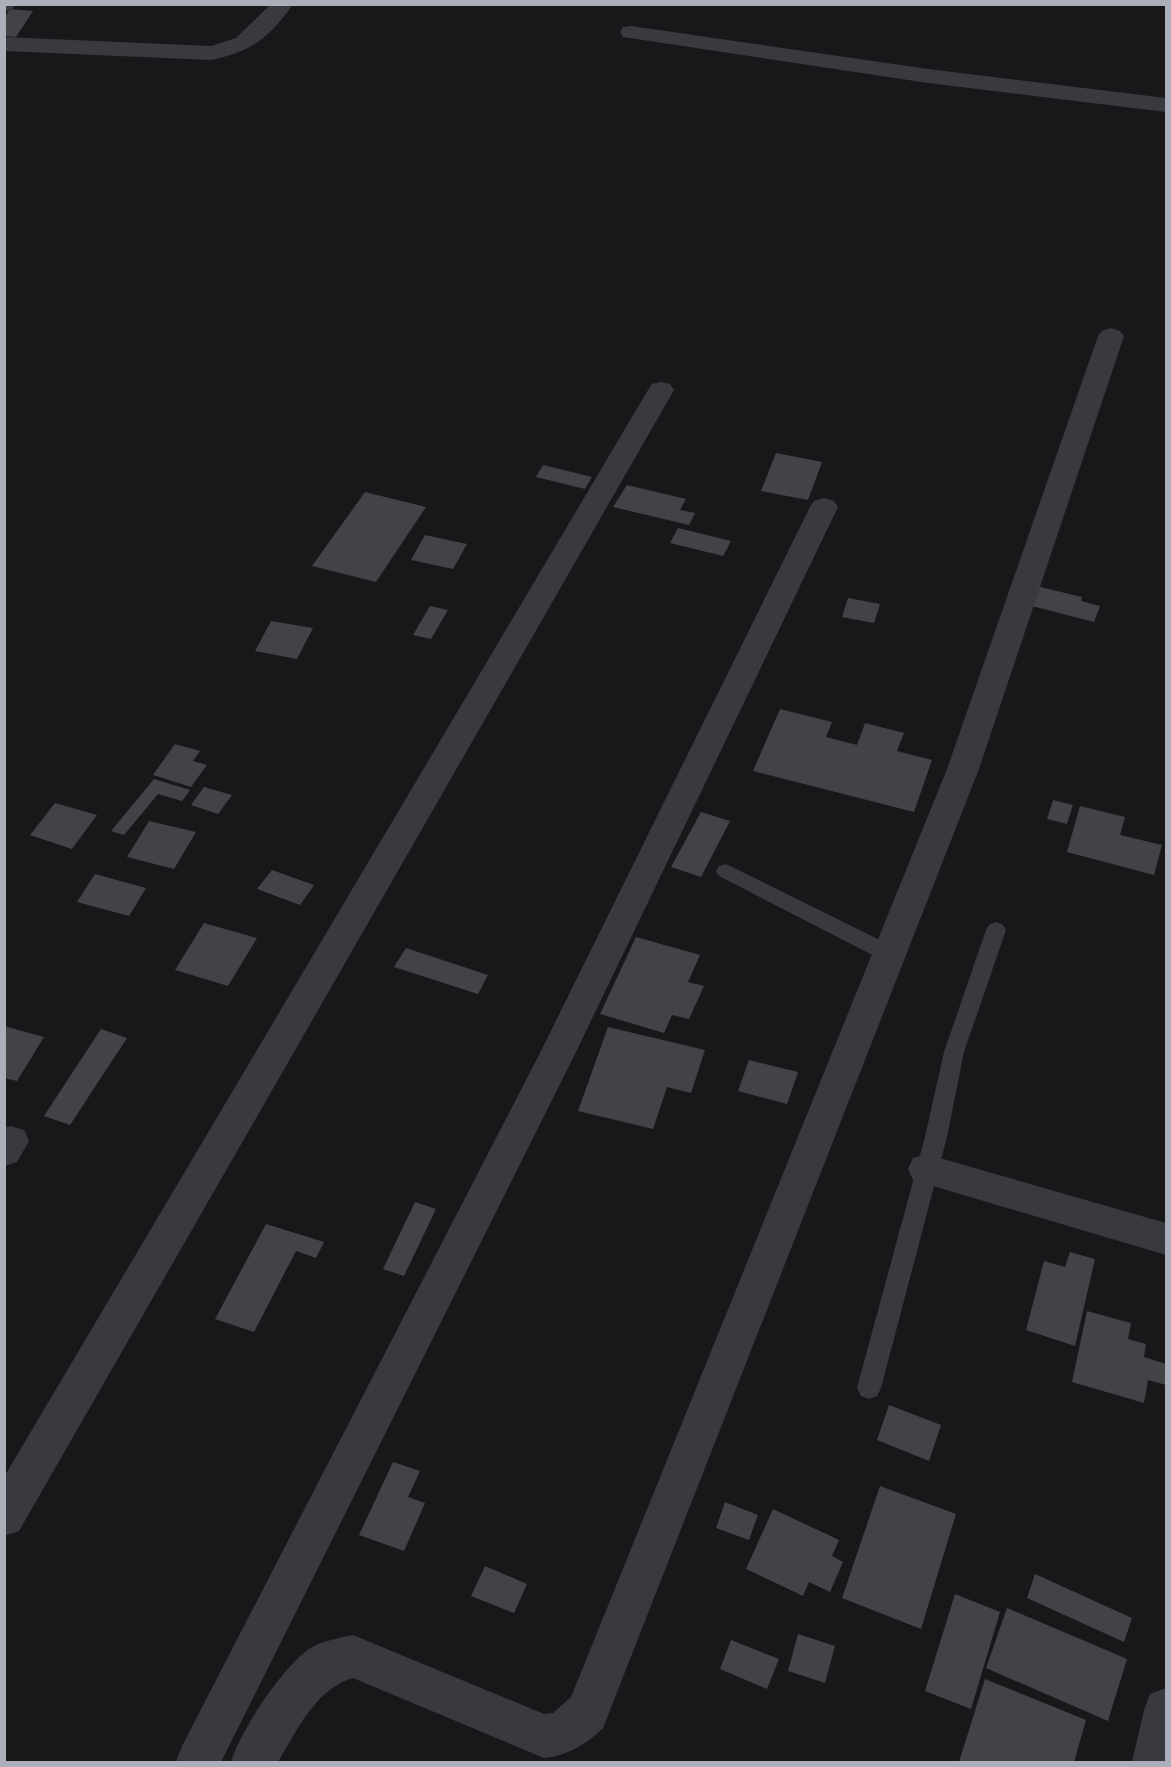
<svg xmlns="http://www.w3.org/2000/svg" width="1171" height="1767" viewBox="0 0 1171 1767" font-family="Poppins,sans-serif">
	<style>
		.building { fill: #424347 }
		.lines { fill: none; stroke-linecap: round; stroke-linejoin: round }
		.service { fill: #393a3f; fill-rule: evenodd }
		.minor { fill: #393a3f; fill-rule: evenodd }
	</style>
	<rect width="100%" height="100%" fill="#18181a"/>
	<g class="building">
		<path d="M10,9L33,11L16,37L4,36V18Z"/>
		<path d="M776,453L822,462L808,500L761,491Z"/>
		<path d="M543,465L592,477L585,489L536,477Z"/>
		<path d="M627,485L686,499L680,510L695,513L689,525L613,507Z"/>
		<path d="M365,492L426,507L376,582L312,566Z"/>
		<path d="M678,528L731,541L723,556L670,543Z"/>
		<path d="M425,535L467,544L453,569L411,560Z"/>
		<path d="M1036,586L1082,597L1081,601L1100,606L1094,622L1028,605Z"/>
		<path d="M848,598L880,604L874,623L842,617Z"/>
		<path d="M430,606L448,610L431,639L413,635Z"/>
		<path d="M271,621L313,628L297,659L255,651Z"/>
		<path d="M780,709L832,722L826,737L857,745L865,723L904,733L897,751L932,760L914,812L753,771Z"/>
		<path d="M175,744L200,751L193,761L207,765L191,787L153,775Z"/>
		<path d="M154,779L190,790L182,801L158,794L124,835L111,831Z"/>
		<path d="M204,787L232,795L218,814L191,805Z"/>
		<path d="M1053,800L1073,805L1067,824L1047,819Z"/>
		<path d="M55,803L97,815L72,849L30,835Z"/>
		<path d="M1080,806L1125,817L1120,835L1162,845L1154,875L1067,852Z"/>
		<path d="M701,812L730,821L701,877L671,867Z"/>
		<path d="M149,821L196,832L174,869L127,857Z"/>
		<path d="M272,870L314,885L300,905L257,889Z"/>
		<path d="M95,874L146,888L129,916L77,902Z"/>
		<path d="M204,923L257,938L228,986L175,970Z"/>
		<path d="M636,937L700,955L688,982L704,986L689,1019L672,1015L664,1033L600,1014Z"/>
		<path d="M406,948L488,975L478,994L394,967Z"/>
		<path d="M4,1026L44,1037L17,1081L4,1078Z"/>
		<path d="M608,1027L705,1050L691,1093L667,1087L653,1129L578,1111Z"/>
		<path d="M101,1029L127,1038L70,1125L44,1116Z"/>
		<path d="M749,1060L798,1072L787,1104L738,1091Z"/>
		<path d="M415,1202L436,1209L404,1276L383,1269Z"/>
		<path d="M266,1224L324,1242L316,1258L296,1251L254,1332L215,1319Z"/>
		<path d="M1070,1252L1095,1259L1075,1346L1026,1330L1044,1261L1065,1267Z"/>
		<path d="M1087,1311L1131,1323L1128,1339L1146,1344L1144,1357L1166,1364V1385L1148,1380L1144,1403L1072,1382Z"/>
		<path d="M889,1405L941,1425L929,1461L877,1440Z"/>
		<path d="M393,1462L420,1471L408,1497L425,1503L404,1551L359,1535Z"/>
		<path d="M880,1486L956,1514L921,1629L842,1598Z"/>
		<path d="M725,1502L758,1515L749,1540L716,1528Z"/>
		<path d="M773,1509L839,1540L832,1556L843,1562L830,1592L809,1582L803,1596L746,1569Z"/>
		<path d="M485,1566L527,1584L514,1613L471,1596Z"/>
		<path d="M1035,1574L1132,1618L1124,1642L1027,1598Z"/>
		<path d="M955,1594L1000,1612L971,1709L925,1691Z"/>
		<path d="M1007,1608L1127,1659L1108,1721L986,1668Z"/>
		<path d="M798,1634L835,1646L825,1683L788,1671Z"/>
		<path d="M731,1640L779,1659L767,1689L720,1669Z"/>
		<path d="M985,1679L1086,1720L1074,1762H959Z"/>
	</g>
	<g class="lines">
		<g class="service">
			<path d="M726,864L896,948L899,954L896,960L889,962L882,960L719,876L716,871L719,866Z"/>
			<path d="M996,922L1003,925L1006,930L964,1052L947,1137L881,1388L877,1396L869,1399L861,1396L857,1388L925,1137L944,1052L986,930L989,925Z"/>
		</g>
		<g class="minor">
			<path d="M4,4H15L12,10L4,11Z"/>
			<path d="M271,4H293C271,37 249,53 211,60L4,51V37L211,46L236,38Z"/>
			<path d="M631,26L928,69L1166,98V112L928,83L623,37L620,32L623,27Z"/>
			<path d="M1111,328L1120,331L1124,336L979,769L603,1728C587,1744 567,1756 544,1758L353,1678C316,1688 296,1732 278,1762H231C241,1730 281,1669 309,1649C321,1641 339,1638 353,1635L544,1714L553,1713L571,1697L947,769L1098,336L1102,331Z"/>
			<path d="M661,382L670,384L674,390L19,1531L4,1536V1477L648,390L652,384Z"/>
			<path d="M824,498L834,501L838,507L575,1054L221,1762H176L182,1746L540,1053L810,507L814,501Z"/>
			<path d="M11,1126L24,1130L29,1141L17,1162L4,1166V1128Z"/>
			<path d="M926,1154L1166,1223V1255L913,1180L908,1169L913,1158Z"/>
			<path d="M1166,1688V1762H1132L1144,1710L1150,1694Z"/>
		</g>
	</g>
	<rect width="1171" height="1767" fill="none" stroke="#aaafb9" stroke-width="12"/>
</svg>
